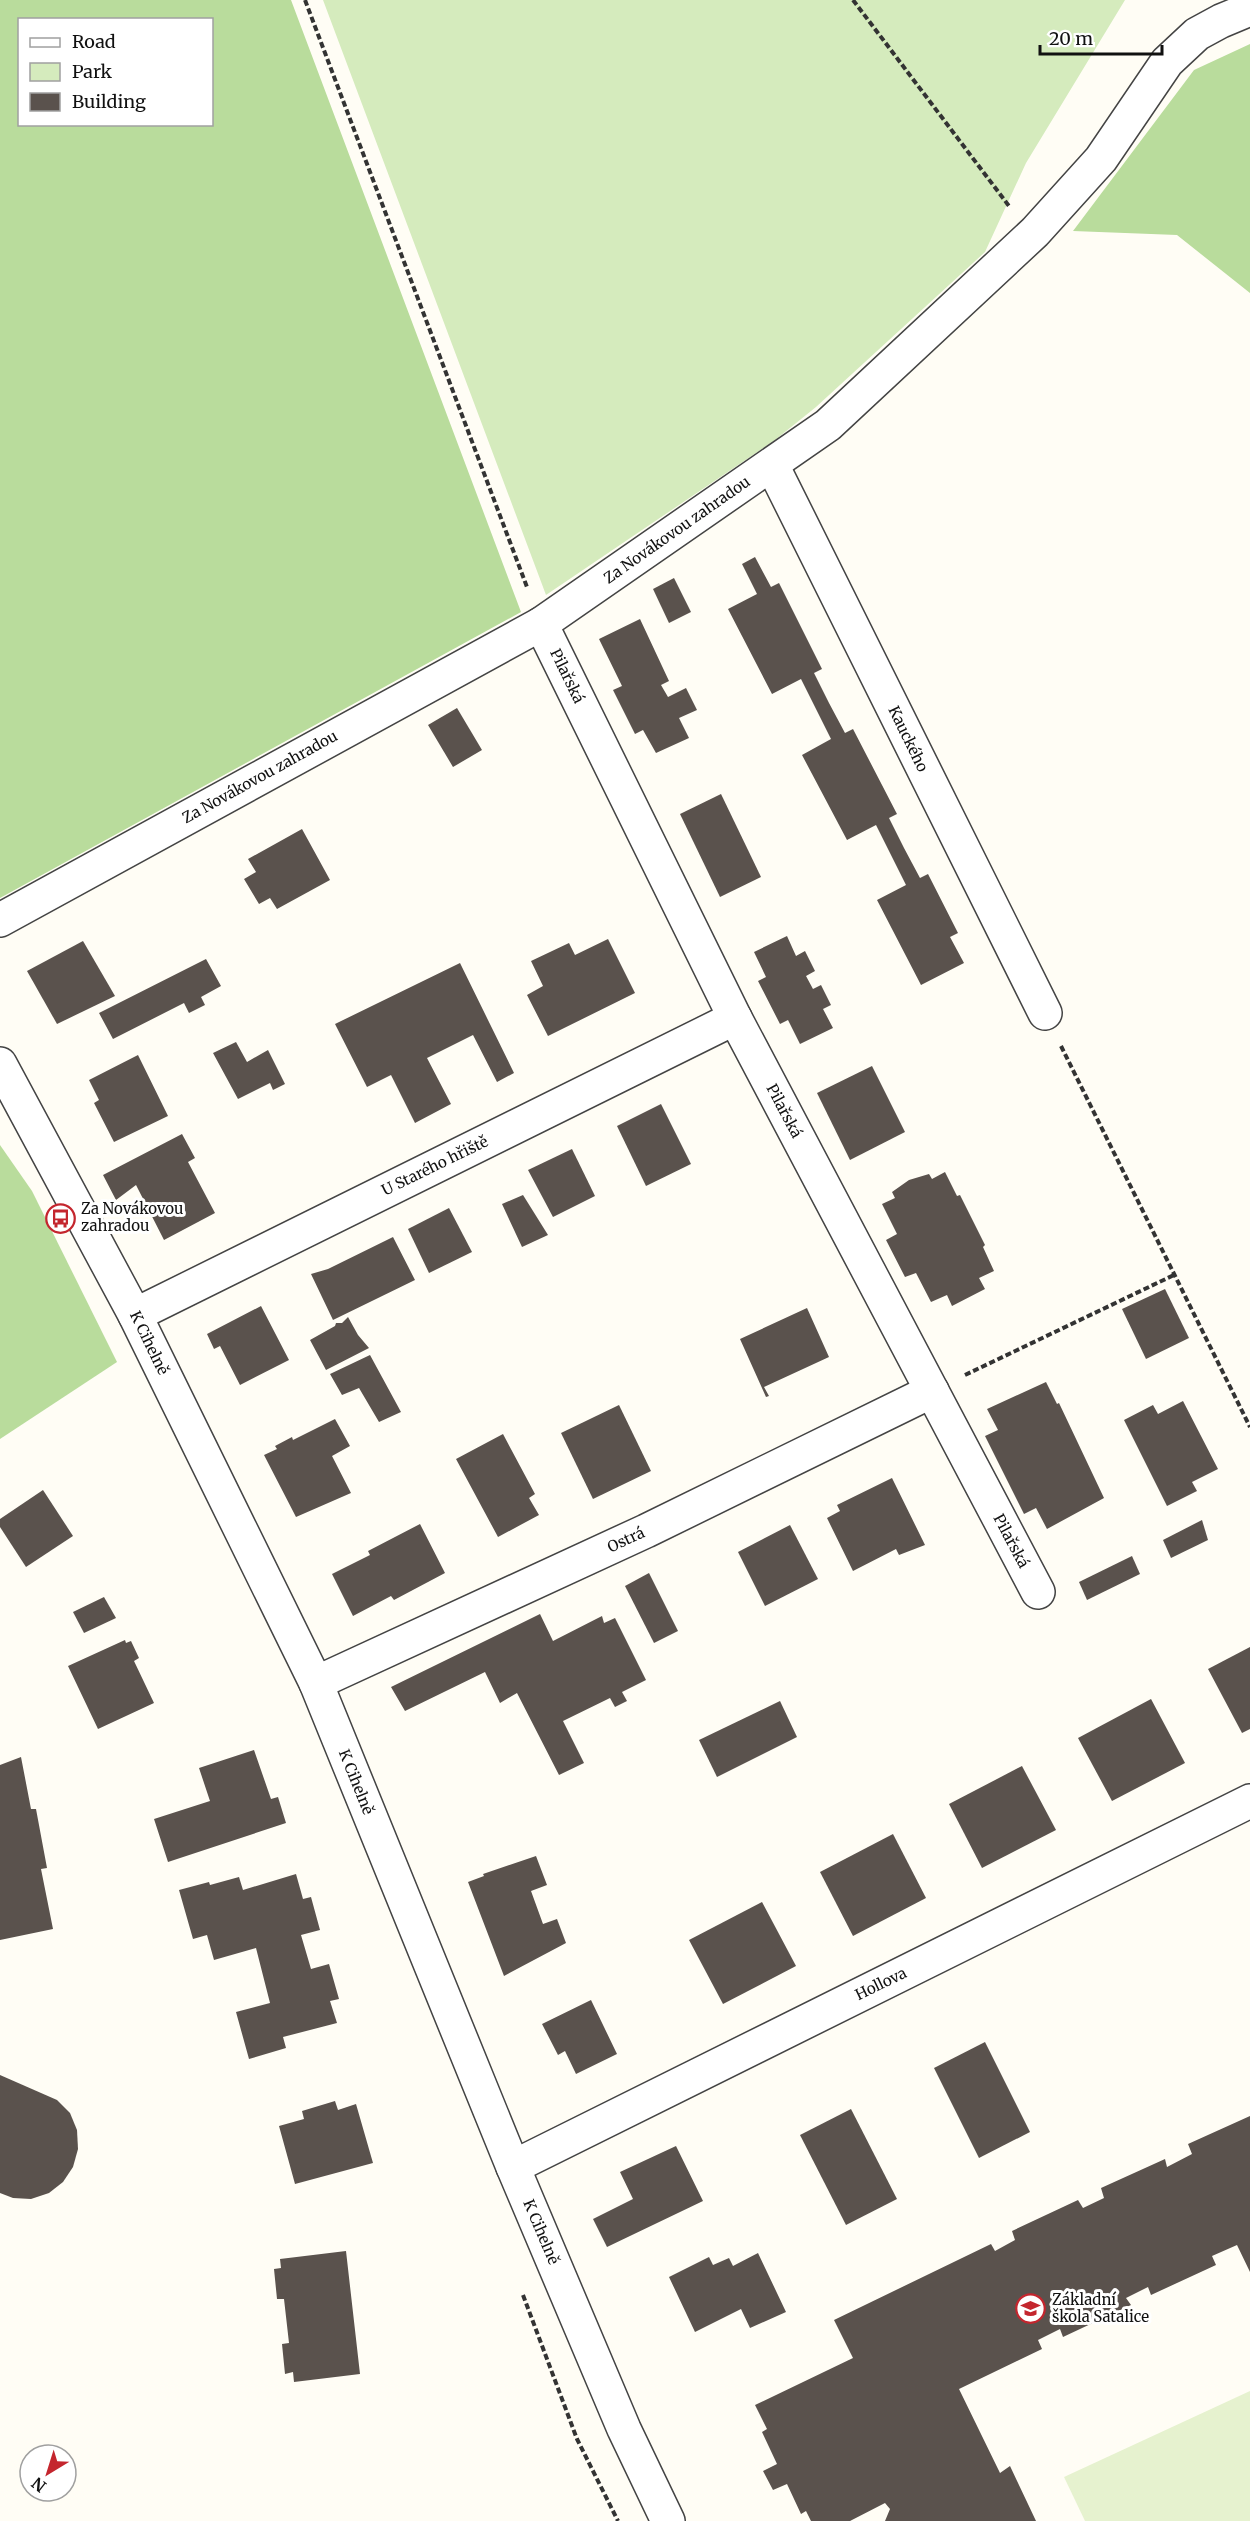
<svg xmlns="http://www.w3.org/2000/svg" width="1250" height="2521" viewBox="0 0 1250 2521" font-family="Merriweather,serif">
	<style>
		.green { fill: #d5ebbd }
		.forest { fill: #b9dc9c; fill-rule: evenodd }
		.pitch { fill: #e6f2cf }
		.building { fill: #5a524d }
		.lines { fill: none; stroke-linecap: round; stroke-linejoin: round }
		.minor-casing { stroke: #444; stroke-width: 36 }
		.tertiary-casing { stroke: #444; stroke-width: 36 }
		.path { stroke: #333; stroke-width: 4; stroke-dasharray: 6 3; stroke-linecap: butt }
		.minor { stroke: #fff; stroke-width: 33 }
		.tertiary { stroke: #fff; stroke-width: 33 }
		.labels { text-anchor: middle; stroke-width: 6; stroke-linejoin: round; paint-order: stroke }
		.street-label { font-size: 15px; fill: #111; stroke: #fff }
		.poi-label { font-size: 15px; fill: #111; stroke: #fff; text-anchor: start }
	</style>
	<rect width="100%" height="100%" fill="#fffdf5"/>
	<path class="green" d="M323,0H1125L1026,163L985,252L816,407L775,440L546,595Z"/>
	<g class="forest">
		<path d="M0,0H291L521,612L0,898ZM20,20H212V124H20Z"/>
		<path d="M1250,44V293L1177,235L1073,231L1194,70Z"/>
		<path d="M0,1145L32,1191L117,1362L0,1439Z"/>
	</g>
	<path class="pitch" d="M1250,2391V2521H1085L1064,2477Z"/>
	<g class="building">
		<path d="M755,557L771,587L779,583L822,669L814,673L829,703L845,733L853,729L897,814L889,818L904,848L920,878L928,874L958,933L950,937L964,963L921,985L877,900L906,885L876,825L847,840L802,755L831,739L801,679L772,694L728,609L757,594L742,564Z"/>
		<path d="M674,578L691,612L669,623L653,589Z"/>
		<path d="M640,619L669,681L661,685L668,697L686,688L697,710L679,718L689,738L656,753L643,730L635,734L613,690L622,686L599,639Z"/>
		<path d="M457,708L482,750L453,767L428,725Z"/>
		<path d="M721,794L761,877L720,897L680,814Z"/>
		<path d="M302,829L330,880L277,909L270,898L259,904L244,879L256,872L248,859Z"/>
		<path d="M787,936L796,956L805,951L815,971L806,976L813,989L821,985L831,1005L823,1009L833,1028L800,1044L788,1020L780,1024L758,981L766,977L754,952Z"/>
		<path d="M608,939L635,993L548,1036L527,995L543,986L531,961L569,943L575,955Z"/>
		<path d="M83,941L115,996L57,1024L27,971Z"/>
		<path d="M206,959L221,986L201,997L205,1005L189,1013L184,1003L113,1039L99,1013Z"/>
		<path d="M460,963L514,1073L497,1082L473,1035L427,1058L451,1104L415,1123L391,1075L367,1087L335,1024Z"/>
		<path d="M236,1042L247,1062L268,1050L285,1084L273,1090L270,1083L238,1099L213,1053Z"/>
		<path d="M138,1055L168,1116L114,1142L94,1103L99,1100L89,1080Z"/>
		<path d="M872,1066L905,1132L850,1160L817,1093Z"/>
		<path d="M661,1104L691,1164L646,1186L617,1126Z"/>
		<path d="M182,1134L195,1158L188,1162L215,1213L164,1240L136,1185L116,1200L103,1175Z"/>
		<path d="M572,1149L595,1196L553,1217L528,1170Z"/>
		<path d="M945,1172L957,1196L960,1195L985,1245L983,1247L994,1271L979,1278L985,1289L952,1306L947,1295L931,1302L916,1273L905,1277L886,1240L897,1234L882,1204L895,1198L892,1192L909,1180L929,1174L932,1179Z"/>
		<path d="M523,1195L548,1235L522,1247L502,1204Z"/>
		<path d="M449,1208L472,1252L429,1273L408,1229Z"/>
		<path d="M393,1237L415,1280L333,1320L311,1274L328,1269Z"/>
		<path d="M1165,1289L1189,1338L1146,1359L1122,1309Z"/>
		<path d="M261,1306L289,1360L240,1385L220,1346L214,1349L207,1334Z"/>
		<path d="M807,1308L829,1357L764,1387L769,1396L766,1397L740,1339Z"/>
		<path d="M348,1317L358,1335L369,1348L326,1370L310,1340L335,1326L336,1323H342Z"/>
		<path d="M370,1355L401,1412L379,1422L359,1388L342,1395L330,1374Z"/>
		<path d="M1046,1382L1057,1404L1059,1403L1104,1498L1047,1529L1036,1508L1024,1514L985,1436L998,1430L987,1409Z"/>
		<path d="M1183,1401L1218,1469L1192,1482L1197,1491L1167,1506L1124,1420L1153,1405L1158,1414Z"/>
		<path d="M619,1405L651,1471L593,1499L561,1433Z"/>
		<path d="M335,1419L350,1446L332,1456L351,1493L296,1517L264,1455L277,1449L275,1446L292,1437L293,1440Z"/>
		<path d="M503,1434L535,1494L529,1498L539,1515L498,1537L456,1459Z"/>
		<path d="M892,1478L925,1545L899,1555L896,1549L853,1571L827,1518L840,1511L837,1505Z"/>
		<path d="M43,1490L73,1536L26,1567L0,1527V1519Z"/>
		<path d="M1202,1520L1208,1540L1171,1558L1163,1540Z"/>
		<path d="M420,1524L445,1573L394,1600L391,1596L353,1616L332,1574L370,1555L368,1551Z"/>
		<path d="M790,1525L818,1579L765,1606L738,1552Z"/>
		<path d="M1132,1556L1140,1574L1087,1600L1079,1582Z"/>
		<path d="M649,1573L678,1631L654,1643L625,1586Z"/>
		<path d="M104,1597L116,1618L84,1633L73,1612Z"/>
		<path d="M540,1614L553,1641L602,1616L604,1623L615,1618L646,1680L622,1692L627,1701L615,1707L610,1698L563,1721L584,1763L559,1775L517,1693L500,1703L485,1672L405,1711L391,1687Z"/>
		<path d="M125,1640L126,1643L131,1641L139,1658L134,1661L154,1703L98,1729L68,1666Z"/>
		<path d="M1250,1647V1729L1242,1733L1208,1669Z"/>
		<path d="M1151,1699L1185,1763L1112,1801L1078,1738Z"/>
		<path d="M780,1701L797,1737L717,1777L699,1740Z"/>
		<path d="M254,1750L271,1799L278,1797L286,1823L168,1862L154,1819L210,1801L199,1768Z"/>
		<path d="M21,1757L31,1809H36L47,1868L41,1869L53,1929L0,1940V1765Z"/>
		<path d="M1022,1766L1056,1830L982,1868L949,1804Z"/>
		<path d="M893,1834L926,1898L853,1936L820,1872Z"/>
		<path d="M536,1856L547,1885L531,1891L543,1924L557,1919L566,1943L504,1976L468,1882L484,1876L483,1874Z"/>
		<path d="M296,1874L303,1899L311,1897L320,1930L301,1935L311,1969L329,1964L339,1999L330,2001L337,2023L283,2037L286,2048L249,2059L236,2012L270,2003L256,1948L214,1960L207,1935L193,1939L179,1890L209,1882L210,1885L239,1877L243,1890Z"/>
		<path d="M762,1902L796,1966L723,2004L689,1940Z"/>
		<path d="M591,2000L617,2054L576,2074L565,2051L558,2055L542,2024Z"/>
		<path d="M985,2042L1030,2132L979,2158L934,2068Z"/>
		<path d="M0,2075L57,2100L70,2113L77,2130L78,2149L73,2167L63,2182L49,2193L31,2199L13,2198L0,2193Z"/>
		<path d="M335,2101L338,2110L356,2104L373,2163L295,2184L279,2126L304,2119L302,2111Z"/>
		<path d="M851,2109L897,2199L846,2225L800,2135Z"/>
		<path d="M1250,2116V2272L1237,2245L1212,2256L1216,2265L1151,2295L1148,2287L1126,2298L1131,2305L1063,2337L1060,2329L1038,2340L1042,2349L959,2389L1000,2473L1010,2466L1036,2521H885L890,2509L885,2503L850,2521H811L806,2511L801,2514L787,2484L773,2490L763,2471L777,2464L762,2432L767,2429L755,2405L853,2358L834,2320L991,2244L995,2251L1015,2240L1012,2231L1078,2200L1083,2208L1104,2198L1101,2188L1165,2159L1167,2167L1192,2154L1188,2144Z"/>
		<path d="M676,2146L703,2201L607,2247L593,2219L633,2199L620,2172Z"/>
		<path d="M346,2251L360,2374L294,2382L293,2372L285,2374L282,2344L289,2343L284,2299H277L274,2269L281,2268L280,2259Z"/>
		<path d="M758,2253L786,2312L750,2328L741,2309L695,2332L669,2277L709,2257L713,2265L729,2258L733,2266Z"/>
	</g>
	<g class="lines">
		<defs>
			<g id="minor">
				<path d="M772,465L1045,1013"/>
				<path d="M541,624L735,1018L1038,1592"/>
				<path d="M0,920L541,624L828,425L1035,232L1101,159L1167,62L1197,34L1221,21L1250,9"/>
				<path d="M135,1315L735,1018"/>
				<path d="M316,1683L646,1531L932,1391"/>
				<path d="M513,2167L1250,1801"/>
			</g>
			<path id="tertiary" d="M0,1064L135,1315L316,1683L513,2167L624,2429L668,2521"/>
		</defs>
		<use href="#minor" class="minor-casing"/>
		<use href="#tertiary" class="tertiary-casing"/>
		<g class="path">
			<path d="M305,0L527,587"/>
			<path d="M853,0L1009,206"/>
			<path d="M1061,1046L1250,1427"/>
			<path d="M965,1375L1174,1275"/>
			<path d="M523,2295L577,2439L618,2521"/>
		</g>
		<use href="#minor" class="minor"/>
		<use href="#tertiary" class="tertiary"/>
	</g>
	<defs>
		<symbol id="bus-ring" viewBox="-11 -11 22 22"><circle r="9.5" fill="#fff" stroke="#c4262e" stroke-width="1.5"/><path d="M-5-6H5V4H4V6H2V4H-2V6H-4V4H-5ZM-3.5-4V0h7V-4ZM-3.5 1.2v1.5H-2V1.2ZM2 1.2v1.5H3.5V1.2Z" fill="#c4262e"/></symbol>
		<symbol id="school-ring" viewBox="-11 -11 22 22"><circle r="9.5" fill="#fff" stroke="#c4262e" stroke-width="1.5"/><path d="M0-5L7-2L0 1L-7-2ZM-4 1L0 2.5L4 1V4Q0 6-4 4Z" fill="#c4262e"/></symbol>
	</defs>
	<g fill-rule="evenodd">
		<use href="#bus-ring" x="44" y="1202" width="33" height="33"/>
		<use href="#school-ring" x="1014" y="2292" width="33" height="33"/>
	</g>
	<g class="labels">
		<g class="street-label">
			<text transform="translate(677 530) rotate(-35)" y="5">Za Novákovou zahradou</text>
			<text transform="translate(567 676) rotate(64)" y="5">Pilařská</text>
			<text transform="translate(908 739) rotate(64)" y="5">Kauckého</text>
			<text transform="translate(260 777) rotate(-29)" y="5">Za Novákovou zahradou</text>
			<text transform="translate(784 1111) rotate(62)" y="5">Pilařská</text>
			<text transform="translate(435 1166) rotate(-26)" y="5">U Starého hřiště</text>
			<text transform="translate(149 1343) rotate(64)" y="5">K Cihelně</text>
			<text transform="translate(626 1540) rotate(-25)" y="5">Ostrá</text>
			<text transform="translate(1011 1541) rotate(62)" y="5">Pilařská</text>
			<text transform="translate(356 1782) rotate(68)" y="5">K Cihelně</text>
			<text transform="translate(881 1984) rotate(-26)" y="5">Hollova</text>
			<text transform="translate(541 2232) rotate(67)" y="5">K Cihelně</text>
		</g>
		<g class="poi-label">
			<text x="81" y="1214">Za Novákovou<tspan x="81" dy="17">zahradou</tspan></text>
			<text x="1052" y="2305">Základní<tspan x="1052" dy="17">škola Satalice</tspan></text>
		</g>
	</g>
	<rect x="18" y="18" width="195" height="108" fill="#ffffff" stroke="#a0a0a0" stroke-width="1.5"/>
	<rect x="30" y="38" width="30" height="9" fill="#ffffff" stroke="#a0a0a0" stroke-width="1.5"/>
	<text x="72" y="48" font-size="18" fill="#111111">Road</text>
	<rect x="30" y="63" width="30" height="18" fill="#d5ebbd" stroke="#a0a0a0" stroke-width="1.5"/>
	<text x="72" y="78" font-size="18" fill="#111111">Park</text>
	<rect x="30" y="93" width="30" height="18" fill="#5a524d" stroke="#a0a0a0" stroke-width="1.5"/>
	<text x="72" y="108" font-size="18" fill="#111111">Building</text>
	<g transform="translate(48 2473) rotate(218)"><circle r="28" fill="#ffffff" stroke="#a0a0a0" stroke-width="1.5"/>
	<path d="M0-4.5L10 22L0 15L-10 22Z" fill="#c4262e"/>
	<text y="-9" font-size="16" font-weight="bold" text-anchor="middle" fill="#111111">N</text>
	</g>
	<path d="M1040 45v9h122v-9" fill="none" stroke="#111111" stroke-width="3"/>
	<text x="1049" y="45" font-size="18" fill="#111111" stroke="#ffffff" stroke-width="4.5" paint-order="stroke">20 m</text>
</svg>
